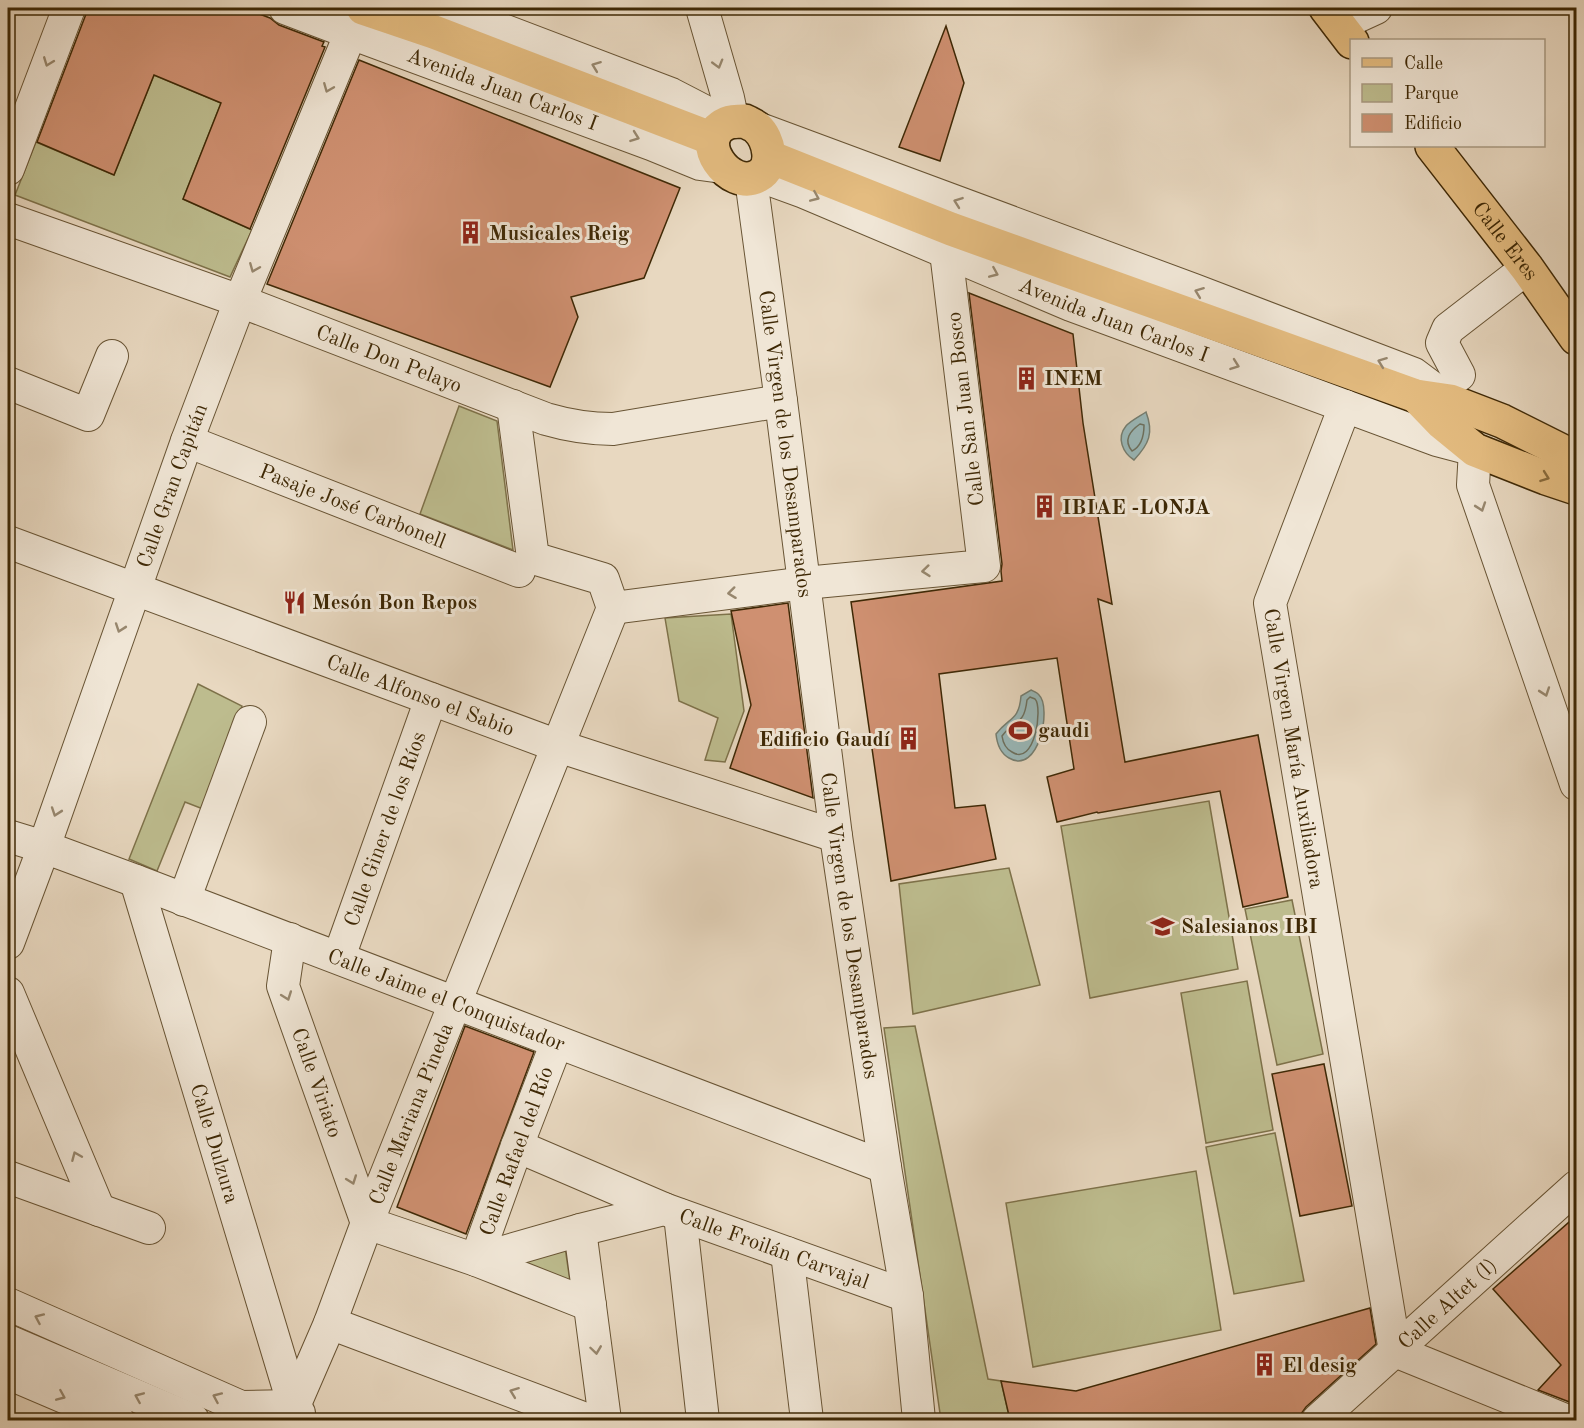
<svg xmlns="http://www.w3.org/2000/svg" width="1584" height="1428" viewBox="0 0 1584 1428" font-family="'Old Standard TT',serif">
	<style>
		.green { fill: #bdbc8e; stroke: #7e724a; stroke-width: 1.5 }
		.water { fill: #99b8b9; stroke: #757e71; stroke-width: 1.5 }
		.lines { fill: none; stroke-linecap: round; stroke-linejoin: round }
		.shore { stroke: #6c705f; stroke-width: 1.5 }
		.building { fill: #cf9071; stroke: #3e2805; stroke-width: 1.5 }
		.minor-casing { stroke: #685434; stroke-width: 34 }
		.major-casing { stroke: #3e2805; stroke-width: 36 }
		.minor { stroke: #f0e6d6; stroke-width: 32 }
		.major { stroke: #e4bc80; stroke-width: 33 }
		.oneway { stroke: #97876e }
		.oneway2 { stroke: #896b3c }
		.labels { text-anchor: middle; stroke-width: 6; stroke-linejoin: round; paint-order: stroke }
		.street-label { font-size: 21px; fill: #3e2805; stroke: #f0e6d6 }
		.poi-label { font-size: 21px; font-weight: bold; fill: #3e2805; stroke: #f0e6d6; text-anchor: start }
	</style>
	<rect width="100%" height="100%" fill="#e8d8c0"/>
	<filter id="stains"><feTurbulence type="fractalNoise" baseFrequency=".00333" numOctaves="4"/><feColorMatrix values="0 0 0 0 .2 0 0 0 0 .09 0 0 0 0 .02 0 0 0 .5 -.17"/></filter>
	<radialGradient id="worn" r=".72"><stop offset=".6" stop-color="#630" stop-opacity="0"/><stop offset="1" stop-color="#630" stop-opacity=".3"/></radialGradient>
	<g class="green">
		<path d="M154,75L221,103L183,199L252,230L230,277L15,195L36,142L114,175Z"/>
		<path d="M459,406L497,421L513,550L420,514Z"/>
		<path d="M731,614L744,711L725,762L705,760L718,718L679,701L665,618Z"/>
		<path d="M198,684L242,706L203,809L185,802L157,871L129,859Z"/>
		<path d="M1209,801L1238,969L1090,998L1061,826Z"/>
		<path d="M1009,868L1040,985L913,1014L899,884Z"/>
		<path d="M1292,900L1323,1054L1277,1065L1245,909Z"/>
		<path d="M1247,981L1273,1130L1206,1143L1181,993Z"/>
		<path d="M915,1026L988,1379L1001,1381L1010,1420H941L884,1028Z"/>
		<path d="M1275,1133L1304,1281L1234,1294L1206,1147Z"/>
		<path d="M1196,1171L1221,1330L1033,1367L1006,1203Z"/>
		<path d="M565,1247L571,1288L507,1265Z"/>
	</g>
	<g class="water">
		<path d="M1146,412C1154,433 1149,444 1134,460C1123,453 1116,438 1126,426C1130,421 1140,416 1146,412Z"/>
		<path d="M1031,690C1033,691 1038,693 1039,695C1052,707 1039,776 1009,758C1000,753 997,744 996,734C1009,717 1019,721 1021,696Z"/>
	</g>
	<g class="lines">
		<g class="shore">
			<path d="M1140,424L1144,425C1144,435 1142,446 1132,451C1123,440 1130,431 1140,424Z"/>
			<path d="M1030,697C1032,698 1033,698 1035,699C1043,707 1035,767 1012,752C1006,749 1003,743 1002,736C1014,719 1024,727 1027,700Z"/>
		</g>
	</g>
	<g class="building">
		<path d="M87,8H244L270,18L279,25L324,42L322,46L325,47L250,229L183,199L221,103L154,75L114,175L37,142L86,14Z"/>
		<path d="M946,26L964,83L940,161L899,147Z"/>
		<path d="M359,60L680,188L644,278L571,297L578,317L550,387L267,284Z"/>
		<path d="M969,293L1073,334L1083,423L1112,604L1098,599L1125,762L1258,735L1288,897L1243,907L1220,791L1098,813L1097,812L1057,822L1047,777L1074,769L1057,658L939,674L955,808L985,805L996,859L891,881L851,602L1002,581L1001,571L1002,564Z"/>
		<path d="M788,603L813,798L730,768L751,705L731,611Z"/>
		<path d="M465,1026L534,1052L466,1234L397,1207Z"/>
		<path d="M1324,1064L1352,1206L1300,1216L1272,1074Z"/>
		<path d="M1576,1216V1407L1572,1403L1538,1390L1561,1365L1493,1289Z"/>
		<path d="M1370,1308L1376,1344L1306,1407L1301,1414L1293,1420H1010L1001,1381L1076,1391Z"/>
	</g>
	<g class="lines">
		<defs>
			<g id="minor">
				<path id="s1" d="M285,8L351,33L651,144L700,164L722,167"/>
				<path d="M445,8L671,94L727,123"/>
				<path d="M702,8L728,98L733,122"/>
				<path d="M1339,25L1376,8"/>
				<path d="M757,128L1194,290L1414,374L1450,401"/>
				<path d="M8,169L69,8"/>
				<path id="s2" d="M760,176L804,192L1071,305L1437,440L1475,450"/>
				<path id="s3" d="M751,179L781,401L836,836L885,1167L907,1296L919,1420"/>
				<path id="s4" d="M8,219L240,301L546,419C570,426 588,429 613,429L781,401"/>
				<path d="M1459,375L1442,343L1448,329L1527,268"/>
				<path d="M8,383L88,415L112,356"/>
				<path d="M513,406L533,558L603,579L613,608"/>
				<path id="s5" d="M1345,406L1270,603L1395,1351L1565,1420"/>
				<path id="s6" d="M187,441L519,571"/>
				<path d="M1475,450L1473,485L1576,784"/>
				<path id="s7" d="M8,542L558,746L836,836"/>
				<path d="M613,608L805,583L984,566L946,252L949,235"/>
				<path id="s8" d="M8,836L44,847L136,881L885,1167"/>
				<path id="s9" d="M136,881L294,1406L299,1413"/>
				<path d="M184,900L250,722"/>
				<path id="s10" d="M290,939L283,986L367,1223L476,1260L580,1230L664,1209L907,1296"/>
				<path id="s11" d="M8,943L44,847L187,441L240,301L361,8"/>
				<path id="s12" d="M339,957L431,699"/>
				<path d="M8,993L99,1210"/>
				<path d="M557,1042L517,1146L476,1260L590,1305"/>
				<path d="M517,1146L664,1209"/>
				<path d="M8,1177L149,1228"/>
				<path d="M680,1215L703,1420"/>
				<path d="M580,1230L605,1420"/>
				<path d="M787,1253L807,1420"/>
				<path d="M8,1304L241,1407L294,1406"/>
				<path d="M330,1323L588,1420"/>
				<path d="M8,1341L193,1420"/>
				<path d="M8,1373L118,1420"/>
				<path id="s13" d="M288,1420L330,1323L367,1223L613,608"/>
				<path id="s14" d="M1318,1420L1576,1187"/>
			</g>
			<g id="major">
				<path d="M363,8L434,32L713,139"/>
				<path d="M1326,8L1352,42"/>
				<path d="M745,121C748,123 754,125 757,128C769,139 776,167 758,176C730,192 691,139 727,123C732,121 739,121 745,121Z"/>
				<path id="s15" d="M1432,146L1527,268L1576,338"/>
				<path d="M770,157L951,229L1416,396L1450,401L1502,421L1576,458"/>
				<path d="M1416,396L1442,423L1475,450L1546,478L1576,488"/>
			</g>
		</defs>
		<use href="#minor" class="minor-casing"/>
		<use href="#major" class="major-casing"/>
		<use href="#minor" class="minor"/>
		<use href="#major" class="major"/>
	</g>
	<defs><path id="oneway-chevron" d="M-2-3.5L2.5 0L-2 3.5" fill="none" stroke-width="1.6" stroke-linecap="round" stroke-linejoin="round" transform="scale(1.5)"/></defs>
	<g class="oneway">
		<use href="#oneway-chevron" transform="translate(48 62) rotate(111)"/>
		<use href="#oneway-chevron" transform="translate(718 64) rotate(74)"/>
		<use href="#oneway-chevron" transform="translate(596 66) rotate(-159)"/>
		<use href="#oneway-chevron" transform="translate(328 88) rotate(112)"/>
		<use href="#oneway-chevron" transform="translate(635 137) rotate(20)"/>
		<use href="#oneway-chevron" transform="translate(815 197) rotate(23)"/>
		<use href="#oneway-chevron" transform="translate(958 202) rotate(-160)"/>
		<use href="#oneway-chevron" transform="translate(254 268) rotate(112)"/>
		<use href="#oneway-chevron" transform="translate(994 273) rotate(23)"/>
		<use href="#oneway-chevron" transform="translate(1199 292) rotate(-159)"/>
		<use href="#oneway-chevron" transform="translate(1382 362) rotate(-159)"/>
		<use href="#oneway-chevron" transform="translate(1235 365) rotate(20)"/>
		<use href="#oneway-chevron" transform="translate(1481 507) rotate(71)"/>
		<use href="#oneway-chevron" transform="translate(926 571) rotate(174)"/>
		<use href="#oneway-chevron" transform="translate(732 593) rotate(173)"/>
		<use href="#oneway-chevron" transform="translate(120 628) rotate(109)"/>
		<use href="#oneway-chevron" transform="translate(1545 692) rotate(71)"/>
		<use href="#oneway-chevron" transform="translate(56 812) rotate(109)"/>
		<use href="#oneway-chevron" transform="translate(287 996) rotate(70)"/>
		<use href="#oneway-chevron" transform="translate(76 1156) rotate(-113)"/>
		<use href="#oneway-chevron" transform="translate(352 1180) rotate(70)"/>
		<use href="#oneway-chevron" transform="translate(39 1318) rotate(-156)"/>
		<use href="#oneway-chevron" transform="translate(596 1350) rotate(82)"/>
		<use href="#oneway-chevron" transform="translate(514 1392) rotate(-159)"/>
		<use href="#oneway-chevron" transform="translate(61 1396) rotate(23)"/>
		<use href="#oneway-chevron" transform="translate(139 1397) rotate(-157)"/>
		<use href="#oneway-chevron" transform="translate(217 1397) rotate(-156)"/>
	</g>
	<use class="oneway2" href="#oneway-chevron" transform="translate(1545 477) rotate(20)"/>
	<defs>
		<symbol id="building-bare" viewBox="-9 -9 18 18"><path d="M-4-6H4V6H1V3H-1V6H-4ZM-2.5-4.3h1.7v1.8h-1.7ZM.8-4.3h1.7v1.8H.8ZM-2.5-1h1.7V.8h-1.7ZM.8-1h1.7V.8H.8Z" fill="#8f2418" stroke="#f0e6d6" stroke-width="2.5" paint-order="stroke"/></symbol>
		<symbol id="restaurant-bare" viewBox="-9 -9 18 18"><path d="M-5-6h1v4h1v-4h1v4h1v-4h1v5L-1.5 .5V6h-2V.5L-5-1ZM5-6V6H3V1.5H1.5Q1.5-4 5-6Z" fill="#8f2418" stroke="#f0e6d6" stroke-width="2.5" paint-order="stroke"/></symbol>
		<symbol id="stadium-bare" viewBox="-9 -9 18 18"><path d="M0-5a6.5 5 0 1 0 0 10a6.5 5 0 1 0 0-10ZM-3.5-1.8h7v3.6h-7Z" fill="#8f2418" stroke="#f0e6d6" stroke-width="2.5" paint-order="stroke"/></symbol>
		<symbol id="school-bare" viewBox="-9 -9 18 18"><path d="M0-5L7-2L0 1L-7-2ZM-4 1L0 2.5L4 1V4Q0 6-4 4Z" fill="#8f2418" stroke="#f0e6d6" stroke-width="2.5" paint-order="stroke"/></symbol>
	</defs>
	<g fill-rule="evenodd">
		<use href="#building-bare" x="454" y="216" width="33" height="33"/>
		<use href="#building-bare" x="1010" y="362" width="33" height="33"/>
		<use href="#building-bare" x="1028" y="490" width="33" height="33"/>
		<use href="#restaurant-bare" x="278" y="586" width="33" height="33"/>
		<use href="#stadium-bare" x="1004" y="714" width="33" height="33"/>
		<use href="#building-bare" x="892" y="722" width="33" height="33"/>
		<use href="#school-bare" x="1146" y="910" width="33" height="33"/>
		<use href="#building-bare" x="1248" y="1348" width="33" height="33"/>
	</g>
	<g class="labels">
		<g class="street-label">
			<text dy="7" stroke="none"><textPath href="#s1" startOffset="232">Avenida Juan Carlos I</textPath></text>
			<text dy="7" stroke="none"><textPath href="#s15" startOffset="120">Calle Eres</textPath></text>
			<text dy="7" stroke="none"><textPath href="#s2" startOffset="382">Avenida Juan Carlos I</textPath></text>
			<text dy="7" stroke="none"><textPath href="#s4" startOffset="406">Calle Don Pelayo</textPath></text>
			<text transform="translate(965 409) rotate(-97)" y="7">Calle San Juan Bosco</text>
			<text dy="7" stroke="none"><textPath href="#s3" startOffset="267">Calle Virgen de los Desamparados</textPath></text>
			<text dy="7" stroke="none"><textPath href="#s11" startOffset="486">Calle Gran Capitán</textPath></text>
			<text dy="7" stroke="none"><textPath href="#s6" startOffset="178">Pasaje José Carbonell</textPath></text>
			<text dy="7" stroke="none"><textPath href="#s7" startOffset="440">Calle Alfonso el Sabio</textPath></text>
			<text dy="7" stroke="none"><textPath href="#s5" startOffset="358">Calle Virgen María Auxiliadora</textPath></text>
			<text dy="7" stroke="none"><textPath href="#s12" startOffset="136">Calle Giner de los Ríos</textPath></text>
			<text dy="7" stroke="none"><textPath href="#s3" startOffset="753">Calle Virgen de los Desamparados</textPath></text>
			<text dy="7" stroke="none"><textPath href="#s8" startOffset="468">Calle Jaime el Conquistador</textPath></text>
			<text dy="7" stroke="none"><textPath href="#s10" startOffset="150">Calle Viriato</textPath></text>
			<text dy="7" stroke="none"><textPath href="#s13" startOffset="330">Calle Mariana Pineda</textPath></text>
			<text dy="7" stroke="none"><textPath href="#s9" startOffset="274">Calle Dulzura</textPath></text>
			<text transform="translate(516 1151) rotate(-70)" y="7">Calle Rafael del Río</text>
			<text dy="7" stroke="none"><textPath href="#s10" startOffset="726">Calle Froilán Carvajal</textPath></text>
			<text dy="7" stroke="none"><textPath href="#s14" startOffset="174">Calle Altet (l)</textPath></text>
		</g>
		<g class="poi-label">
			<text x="489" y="240">Musicales Reig</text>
			<text x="1044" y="385">INEM</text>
			<text x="1062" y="514">IBIAE -LONJA</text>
			<text x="312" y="609">Mesón Bon Repos</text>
			<text x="1038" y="737">gaudi</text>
			<text x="890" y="746" text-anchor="end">Edificio Gaudí</text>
			<text x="1181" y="933">Salesianos IBI</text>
			<text x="1282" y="1372">El desig</text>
		</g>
	</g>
	<rect width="1584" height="1428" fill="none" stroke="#e8d8c0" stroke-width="30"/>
	<rect x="9" y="9" width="1566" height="1410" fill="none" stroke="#3e2805" stroke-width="3"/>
	<rect x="15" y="15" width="1554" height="1398" fill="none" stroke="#3e2805" stroke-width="1.5"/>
	<rect x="1350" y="39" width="195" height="108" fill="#f0e6d6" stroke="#a99a82" stroke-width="1.5"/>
	<rect x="1362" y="58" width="30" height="9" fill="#e4bc80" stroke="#a99a82" stroke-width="1.5"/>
	<text x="1404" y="69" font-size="18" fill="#3e2805">Calle</text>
	<rect x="1362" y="84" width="30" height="18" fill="#bdbc8e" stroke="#a99a82" stroke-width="1.5"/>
	<text x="1404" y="99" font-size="18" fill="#3e2805">Parque</text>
	<rect x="1362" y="114" width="30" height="18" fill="#cf9071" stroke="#a99a82" stroke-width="1.5"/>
	<text x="1404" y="129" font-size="18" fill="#3e2805">Edificio</text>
	<rect width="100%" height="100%" filter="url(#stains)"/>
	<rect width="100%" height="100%" fill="url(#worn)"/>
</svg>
